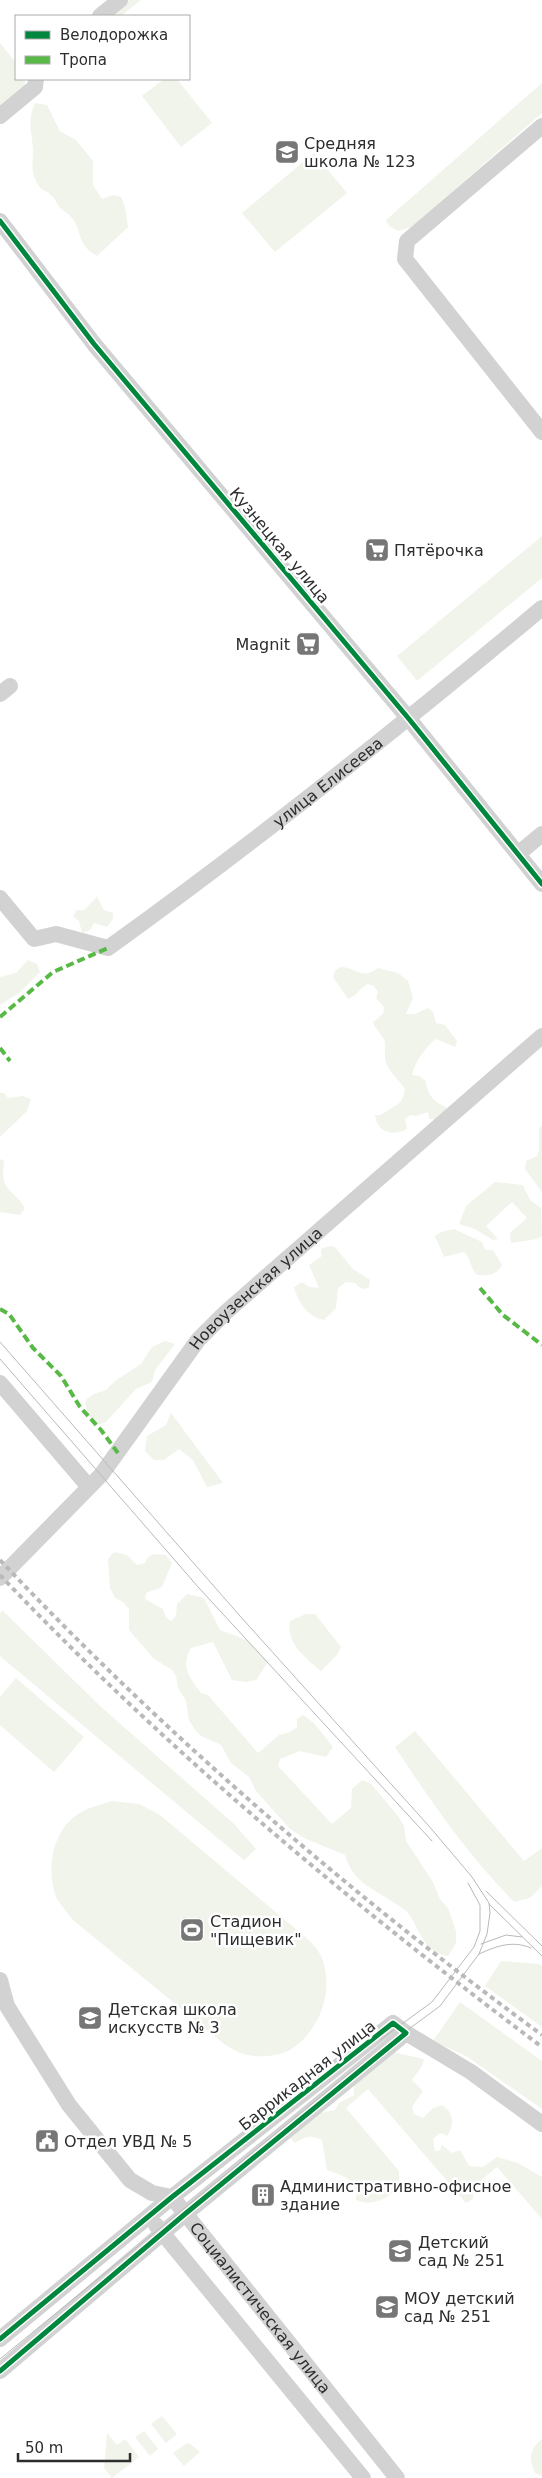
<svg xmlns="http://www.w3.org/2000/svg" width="542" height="2478" viewBox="0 0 542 2478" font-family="'DejaVu Sans',sans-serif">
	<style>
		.green { fill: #f1f4eb }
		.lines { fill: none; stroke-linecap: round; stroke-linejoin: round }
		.minor { stroke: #d2d2d2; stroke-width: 16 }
		.tram { stroke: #b9b9b9; stroke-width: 1 }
		.rail { stroke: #b9b9b9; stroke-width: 4; stroke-dasharray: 5 4; stroke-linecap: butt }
		.quiet { stroke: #58b947; stroke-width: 4; stroke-dasharray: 8 4; stroke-linecap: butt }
		.cycleway-casing { stroke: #fff; stroke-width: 8 }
		.cycleway { stroke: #00873e; stroke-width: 5 }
		.labels { text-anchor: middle; stroke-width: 5; stroke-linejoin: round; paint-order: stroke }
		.poi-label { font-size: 16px; fill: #2d2d2d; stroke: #fff; text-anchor: start }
		.street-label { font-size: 16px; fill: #2d2d2d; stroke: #fff }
	</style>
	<rect width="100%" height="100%" fill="#fff"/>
	<g class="green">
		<path d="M129,0H141L121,16H109Z"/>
		<path d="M0,43L16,63V79H25C27,92 9,103 0,112Z"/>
		<path d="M164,79H177L212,123L181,147L142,96Z"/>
		<path d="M542,83V113L412,227L398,231L389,226L386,220Z"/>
		<path d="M35,103L47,105L60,131L76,140L93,161V185L102,199L113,195L121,197L125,207L128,227L97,256C76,244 83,232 72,218C69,214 64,211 60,208C57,204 55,198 51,195C48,191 42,191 39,186C30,174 33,162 33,149C32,132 27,121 35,103Z"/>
		<path d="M314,153L347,193L275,252L242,213Z"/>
		<path d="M542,536V578L417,681L397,656Z"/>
		<path d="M97,897L104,910L113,913V919L107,927L94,923L90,930L82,933L79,921L73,916L77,910H84Z"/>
		<path d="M28,960L37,964L40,972L19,993L0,1005V977L16,973Z"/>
		<path d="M340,967C357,967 362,981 378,968L398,973L408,981L413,998L406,1014H415L428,1008L433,1012L436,1023L445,1025L457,1041L455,1047L436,1039C425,1047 415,1062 412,1075L419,1076L426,1081C427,1095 434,1102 446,1107V1114L439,1119H429L428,1112L416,1116L410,1115L405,1119L407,1129C392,1137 377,1132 375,1115C381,1116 382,1114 387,1111C399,1103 402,1105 405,1089C399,1080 389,1072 386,1062C383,1054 387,1047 384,1039C380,1032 375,1029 373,1022L383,1014L384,1007L376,998L378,992L374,986L368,984C359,988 357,996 348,999L333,977L335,971Z"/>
		<path d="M0,1093H4L8,1098L23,1096L31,1099L27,1111L0,1137Z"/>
		<path d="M542,1126V1192L525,1169L526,1161L537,1156L539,1150V1128Z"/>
		<path d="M0,1159L4,1161C0,1192 11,1186 25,1208L20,1215L0,1212Z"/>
		<path d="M495,1182L523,1185L530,1200L541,1208L542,1236L537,1239L511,1243L510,1233L527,1218L512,1202L486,1226L498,1239L493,1240L475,1229L459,1224L466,1206Z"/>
		<path d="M454,1229L482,1242L485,1250H493L502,1265C496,1275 489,1276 477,1275C470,1268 472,1260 464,1252L444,1257L435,1236L441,1232Z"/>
		<path d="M330,1246L335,1247L353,1269L370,1280L369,1287L365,1289L360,1288L355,1283L346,1282L338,1288L336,1308L324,1320C308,1317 298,1303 294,1287L302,1282L309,1287L319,1288L309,1265L322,1256L321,1249Z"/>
		<path d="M165,1341L175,1344L155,1370L152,1382L136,1389L105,1423L99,1424L89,1417L85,1404L87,1399L94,1394L106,1390L115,1381L141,1364L152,1347Z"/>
		<path d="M171,1413L223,1483L207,1487L193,1460L179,1449L164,1460H154L145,1451L147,1436L166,1425Z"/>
		<path d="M114,1552L127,1555L137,1565L145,1563C149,1552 156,1554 166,1555L172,1563L162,1587L146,1593L145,1599L163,1609L166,1617L171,1621L176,1616L177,1604L187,1594L204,1598L220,1630L247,1640L268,1662L256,1680L246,1682L232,1680L213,1642L191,1648C180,1667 190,1678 201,1693L208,1695L258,1753L279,1735L290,1732L297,1727V1719L303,1715L314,1723L333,1747L326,1757L300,1751L280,1759L278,1766L332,1824L351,1808L352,1789L362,1780L371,1784L398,1816L404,1826L406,1841L433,1882L440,1899L448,1908L456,1931V1943L448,1956C423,1953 420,1929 408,1913C405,1909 400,1907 396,1904C373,1888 354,1884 345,1855L304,1838L290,1829L256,1791L249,1777L231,1763L221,1745L201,1736L195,1730L189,1720L186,1701L178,1688L176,1676L172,1670L154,1659L129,1630V1609L123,1602L115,1598L110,1588L108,1559Z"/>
		<path d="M2,1610L100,1706L234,1824L256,1849L244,1860L0,1656V1614Z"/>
		<path d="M306,1614H315L341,1647L337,1655L321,1671C305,1657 286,1644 290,1621Z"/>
		<path d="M16,1678L84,1737L54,1772L0,1725V1697Z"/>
		<path d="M415,1731L524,1861L542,1848V1886L530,1898L514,1902C468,1855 431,1802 395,1747Z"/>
		<path d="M112,1801L139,1804L160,1815L310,1941C313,1945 319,1951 321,1956C335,1988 321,2029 293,2048C282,2056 261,2058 248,2055C240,2054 231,2048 224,2044L73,1920C68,1913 61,1906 57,1899C46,1874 51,1835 74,1817C85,1808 99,1805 112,1801Z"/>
		<path d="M501,1961L539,1964L542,1966V2027L485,1986Z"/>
		<path d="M460,2002L542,2061V2109L466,2056L433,2041Z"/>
		<path d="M392,2052L424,2059L422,2066L412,2080L423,2091L412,2107L414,2114L423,2118L433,2108L442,2105C454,2113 455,2124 447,2136L440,2133L433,2139L435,2151L440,2150L442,2145L452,2153L460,2150L469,2166L483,2167L497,2157L518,2163L542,2177V2219L497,2167L474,2186L473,2199L466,2203L368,2089L346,2108L399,2171V2188C385,2199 373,2207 356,2200C359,2180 344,2176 327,2170L322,2140C310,2134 305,2137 295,2143L290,2138L315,2114L335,2110L339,2103L354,2095V2083Z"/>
		<path d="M162,2416L177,2434L166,2443L151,2424Z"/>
		<path d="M144,2431L158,2449L150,2456L135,2437Z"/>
		<path d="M107,2433L117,2445L125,2439L139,2457L112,2478L104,2468Z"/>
		<path d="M542,2439V2476L535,2473C528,2458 530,2448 542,2439Z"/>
		<path d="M189,2443L200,2452L184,2466L173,2453L184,2445Z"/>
	</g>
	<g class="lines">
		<g class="minor">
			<path d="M100,16L120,0"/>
			<path d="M0,116L35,87L36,79"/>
			<path d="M542,126L407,241L405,259L542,432"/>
			<path d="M0,221L94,344L409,719L542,884"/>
			<path d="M0,694L10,686"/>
			<path d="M518,854L542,834"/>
			<path id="s1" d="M0,898L34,939L56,934L108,948C257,841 401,726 542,608"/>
			<path d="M0,1383L89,1487"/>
			<path id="s2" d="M0,1578L101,1475L198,1340L226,1312L542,1036"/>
			<path id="s3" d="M0,1980L7,2006L69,2105L130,2180L152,2193L172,2197L397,2478"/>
			<path d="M406,2033L471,2072L542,2124"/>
			<path d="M156,2225L363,2478"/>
			<path d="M0,2339L172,2197L393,2023L406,2033L185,2214L0,2371"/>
		</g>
		<g class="tram">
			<path d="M0,1342L240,1616L428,1825L472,1877L489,1903L490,1913L487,1934L479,1954L440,2006L351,2072L0,2359"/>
			<path d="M0,1359L199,1588L432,1841"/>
			<path d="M486,1891L542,1946"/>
			<path d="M489,1904L542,1956"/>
			<path d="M481,1944L506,1935L522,1937"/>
			<path d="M479,1954C497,1946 512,1940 531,1948"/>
			<path d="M380,2040L432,2002L474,1947L480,1931V1905L468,1883"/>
		</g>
		<g class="rail">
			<path d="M0,1560C165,1735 349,1893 542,2035"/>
			<path d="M0,1575C165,1749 350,1903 542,2047"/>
		</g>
		<g class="quiet">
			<path d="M0,1017L53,972L108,948"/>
			<path d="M0,1048L10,1061"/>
			<path d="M480,1288L503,1315L542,1345"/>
			<path d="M0,1309L9,1314L33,1348L61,1376L80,1407L101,1430L118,1453"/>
		</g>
		<defs>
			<g id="cycleway">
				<path d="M0,221L94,344L409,719L542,884"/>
				<path d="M0,2339L172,2197L393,2023L406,2033L185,2214L0,2371"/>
			</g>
		</defs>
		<use href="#cycleway" class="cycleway-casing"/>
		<use href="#cycleway" class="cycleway"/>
	</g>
	<defs>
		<symbol id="school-square" viewBox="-11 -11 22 22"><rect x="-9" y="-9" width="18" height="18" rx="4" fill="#767676" stroke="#fff"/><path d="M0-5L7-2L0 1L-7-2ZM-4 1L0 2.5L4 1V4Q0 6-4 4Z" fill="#fff"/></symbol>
		<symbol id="supermarket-square" viewBox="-11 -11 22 22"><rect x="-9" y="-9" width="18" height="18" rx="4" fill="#767676" stroke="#fff"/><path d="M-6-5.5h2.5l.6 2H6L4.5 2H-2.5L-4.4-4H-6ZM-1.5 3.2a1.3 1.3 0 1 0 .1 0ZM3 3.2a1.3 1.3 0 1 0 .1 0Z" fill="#fff"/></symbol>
		<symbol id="stadium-square" viewBox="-11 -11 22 22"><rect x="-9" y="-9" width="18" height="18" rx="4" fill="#767676" stroke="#fff"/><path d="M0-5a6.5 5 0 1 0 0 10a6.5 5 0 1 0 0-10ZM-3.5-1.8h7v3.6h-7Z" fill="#fff"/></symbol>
		<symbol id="civic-square" viewBox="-11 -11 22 22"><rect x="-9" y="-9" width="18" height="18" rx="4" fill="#767676" stroke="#fff"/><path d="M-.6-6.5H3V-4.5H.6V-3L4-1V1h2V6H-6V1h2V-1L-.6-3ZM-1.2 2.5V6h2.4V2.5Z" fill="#fff"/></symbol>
		<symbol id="building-square" viewBox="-11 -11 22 22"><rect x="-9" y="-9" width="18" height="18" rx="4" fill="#767676" stroke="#fff"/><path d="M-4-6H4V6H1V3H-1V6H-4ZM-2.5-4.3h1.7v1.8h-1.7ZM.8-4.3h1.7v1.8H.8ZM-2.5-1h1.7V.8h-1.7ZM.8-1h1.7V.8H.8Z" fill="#fff"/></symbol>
	</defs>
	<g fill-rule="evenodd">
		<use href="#school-square" x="273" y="138" width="28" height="28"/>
		<use href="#supermarket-square" x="363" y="536" width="28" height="28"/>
		<use href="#supermarket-square" x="294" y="630" width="28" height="28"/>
		<use href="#stadium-square" x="178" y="1916" width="28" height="28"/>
		<use href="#school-square" x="76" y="2004" width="28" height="28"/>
		<use href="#civic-square" x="33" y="2127" width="28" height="28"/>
		<use href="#building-square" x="249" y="2181" width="28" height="28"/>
		<use href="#school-square" x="386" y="2237" width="28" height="28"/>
		<use href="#school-square" x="373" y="2293" width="28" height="28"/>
	</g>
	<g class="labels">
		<g class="poi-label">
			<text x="304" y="149">Средняя<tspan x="304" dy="18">школа № 123</tspan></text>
			<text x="394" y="556">Пятёрочка</text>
			<text x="290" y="650" text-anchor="end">Magnit</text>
			<text x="210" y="1927">Стадион<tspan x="210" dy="18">"Пищевик"</tspan></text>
			<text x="108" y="2015">Детская школа<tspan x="108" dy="18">искусств № 3</tspan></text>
			<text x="64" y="2147">Отдел УВД № 5</text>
			<text x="280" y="2192">Административно-офисное<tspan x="280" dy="18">здание</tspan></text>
			<text x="418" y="2248">Детский<tspan x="418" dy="18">сад № 251</tspan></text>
			<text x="404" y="2304">МОУ детский<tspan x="404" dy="18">сад № 251</tspan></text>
		</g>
		<g class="street-label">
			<text transform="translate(280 545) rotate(50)" y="6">Кузнецкая улица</text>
			<text dy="6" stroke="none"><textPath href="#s1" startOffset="405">улица Елисеева</textPath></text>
			<text dy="6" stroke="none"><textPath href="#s2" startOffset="388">Новоузенская улица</textPath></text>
			<text transform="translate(307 2075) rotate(-38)" y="6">Баррикадная улица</text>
			<text dy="6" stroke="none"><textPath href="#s3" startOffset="428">Социалистическая улица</textPath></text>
		</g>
	</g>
	<rect x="15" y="15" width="175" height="65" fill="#ffffff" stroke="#ababab"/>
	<rect x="25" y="31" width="25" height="8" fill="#00873e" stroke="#ababab"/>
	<text x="60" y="40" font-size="15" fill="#2d2d2d">Велодорожка</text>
	<rect x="25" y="56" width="25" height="8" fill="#58b947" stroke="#ababab"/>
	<text x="60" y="65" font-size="15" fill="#2d2d2d">Тропа</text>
	<path d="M18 2453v8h112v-8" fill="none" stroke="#2d2d2d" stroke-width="2.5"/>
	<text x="25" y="2453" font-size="15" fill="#2d2d2d" stroke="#ffffff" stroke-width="4" paint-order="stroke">50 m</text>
</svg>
